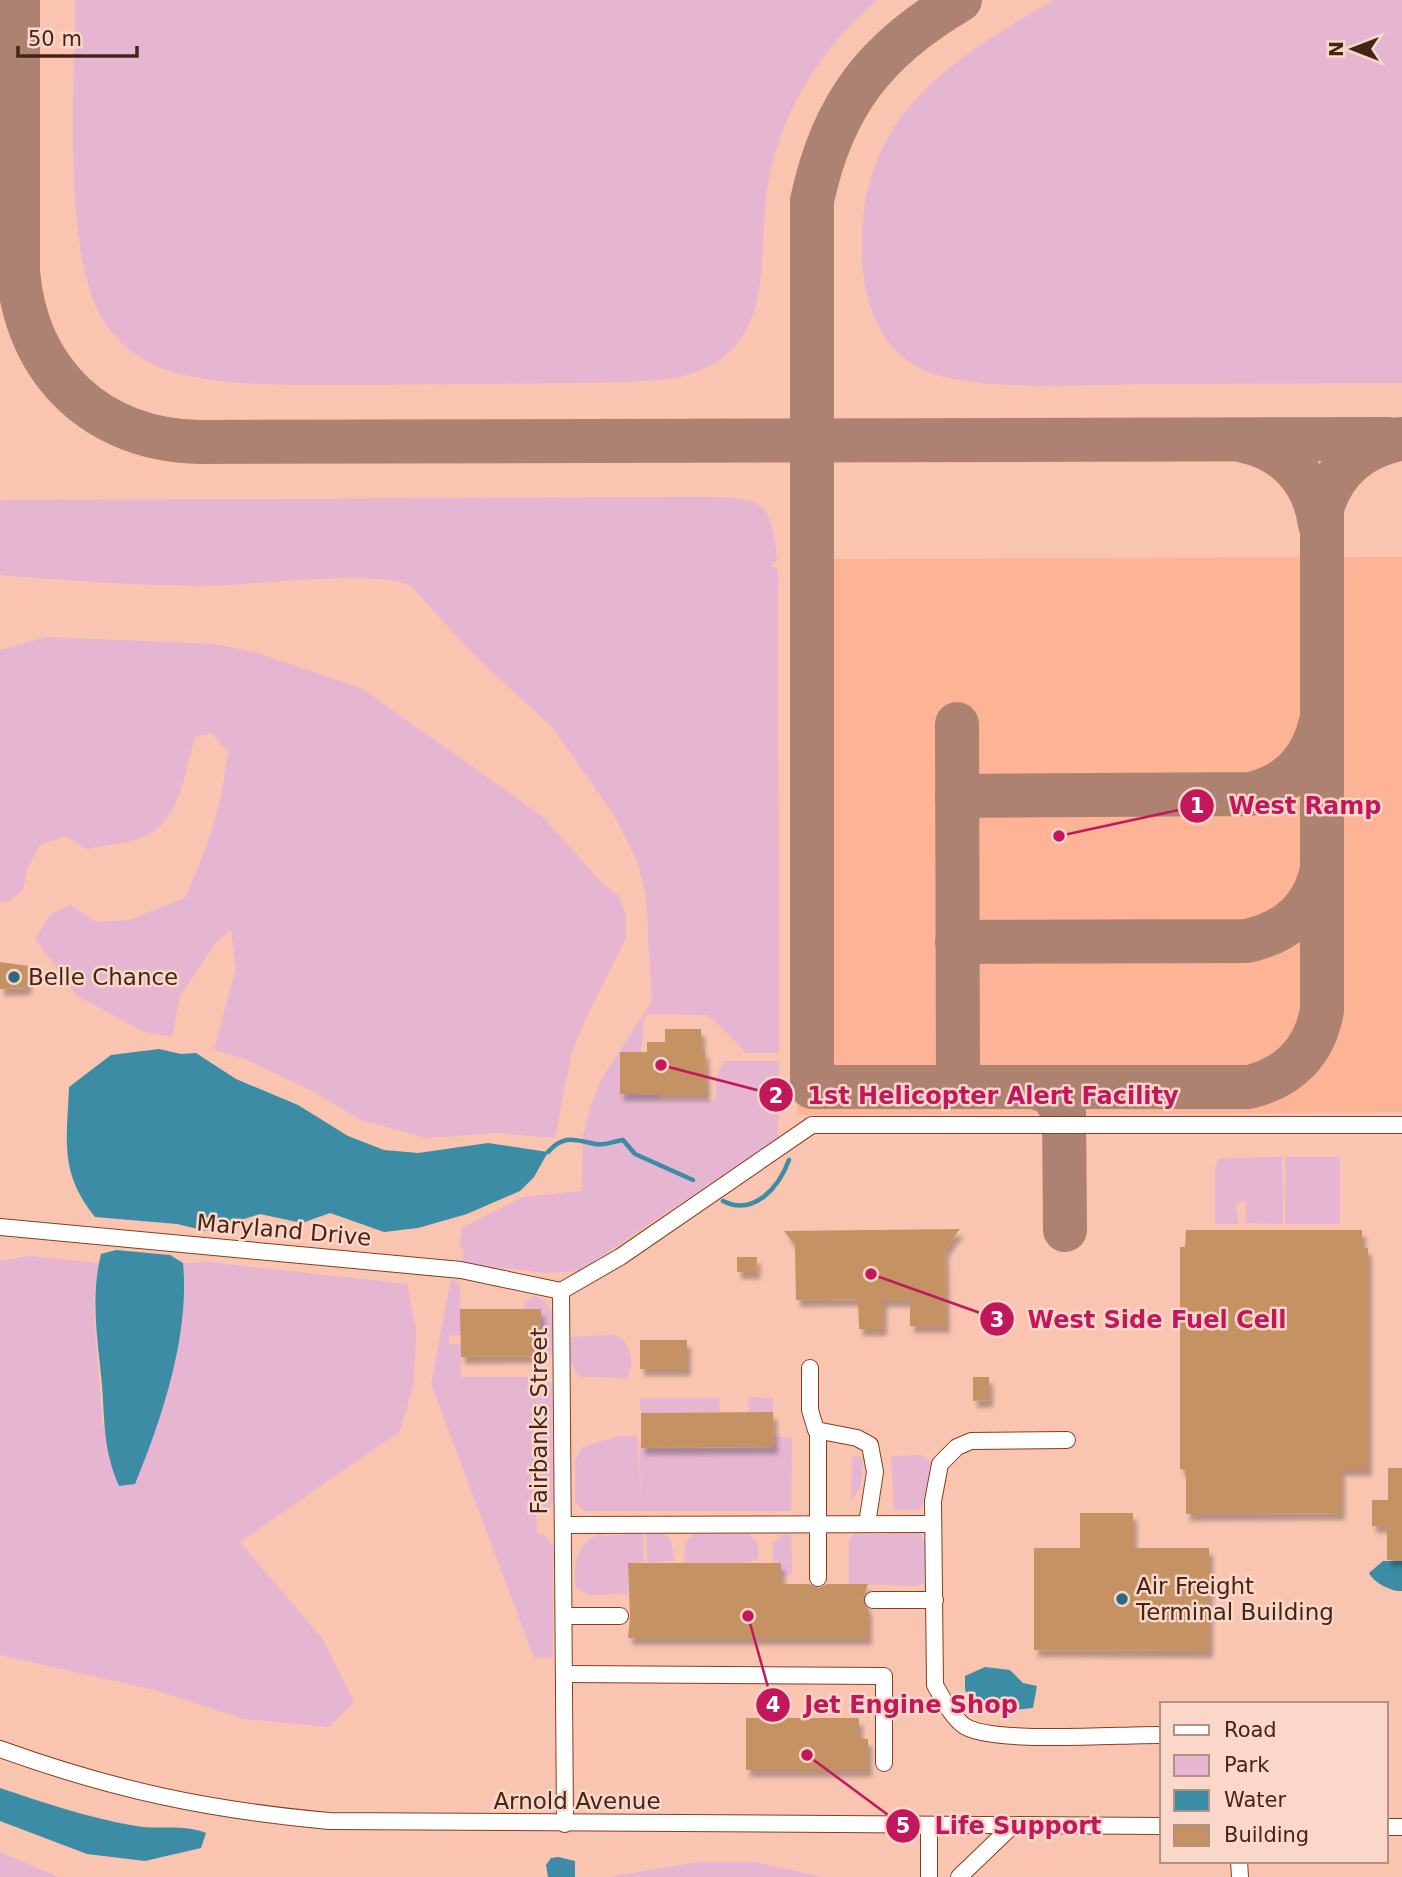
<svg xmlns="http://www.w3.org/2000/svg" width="1402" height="1877" viewBox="0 0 1402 1877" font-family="'DejaVu Sans',sans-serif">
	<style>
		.built { fill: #fdb395 }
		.green { fill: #e5b5d1 }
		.water { fill: #3c8ca6 }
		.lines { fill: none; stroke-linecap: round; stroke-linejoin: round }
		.stream { stroke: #3c8ca6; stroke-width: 4.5 }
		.taxiway { stroke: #ae8271; stroke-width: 44 }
		.building { fill: #c49264; filter: url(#shadow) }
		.minor-casing { stroke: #873d1e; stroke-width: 18 }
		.minor { stroke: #fff; stroke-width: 16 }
		.poi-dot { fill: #2b6a7f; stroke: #fad7c9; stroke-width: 2.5 }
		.labels { text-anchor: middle; stroke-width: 5; stroke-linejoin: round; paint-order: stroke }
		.poi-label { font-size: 23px; fill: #462517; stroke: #fad7c9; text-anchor: start }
		.street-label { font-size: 23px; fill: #462517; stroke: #fad7c9 }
		.leader { fill: none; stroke: #c2185b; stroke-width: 2.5 }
		.callout-dot { fill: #c2185b; stroke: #fad7c9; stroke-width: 2.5 }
		.mark-label { font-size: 21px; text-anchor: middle; font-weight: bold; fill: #fff }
		.callout-label { font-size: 24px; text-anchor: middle; font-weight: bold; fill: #c2185b; stroke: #fad7c9; stroke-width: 5; stroke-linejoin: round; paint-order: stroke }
	</style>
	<defs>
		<filter id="shadow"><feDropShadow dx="4" dy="7" stdDeviation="2" flood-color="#0004"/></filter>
	</defs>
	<rect width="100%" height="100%" fill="#f9c5b1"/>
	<path class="built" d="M1402,557V1112L797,1115L796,559Z"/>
	<g class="green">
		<path d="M75,0H877C823,47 786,103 770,173C753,251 785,347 684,376C667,381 647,380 631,382C539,384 447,384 356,385C303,385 215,387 167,370C139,361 109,337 97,309C63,234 75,84 75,0Z"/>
		<path d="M1054,0H1402V383C1319,383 1236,384 1153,384C1095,384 959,395 912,364C867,335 858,272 863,221C873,105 961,54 1054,0Z"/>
		<path d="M699,497C759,498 773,497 777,562H772V567H777L778,581L779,1053H747L708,1015L648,1014L644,1019L641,1052L620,1094L659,1095L660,1100H716V1078L724,1061H779L778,1138L579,1271L546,1273L462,1263L464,1249L459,1246L462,1228L523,1197L582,1191L583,1136L590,1108L601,1080L652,1001L646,897L638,863L614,815L552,727L477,658L411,586C378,568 249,586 204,586C135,585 68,581 0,575V500Z"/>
		<path d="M46,637L216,644L254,652L361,688L542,816L603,884L619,896L626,915V938L584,1022L571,1055L555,1138L498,1133L426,1138L361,1120L312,1091L245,1059L214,1050L236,968L231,930L216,942L180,996L172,1037L142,1031L76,995L35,938L51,914L71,905L96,922L129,920L185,898C207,850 222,805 228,752L212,733L195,737C184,771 182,818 146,836C129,844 105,845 87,849L64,836L40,845L27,869L23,890L8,902L0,901V650Z"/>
		<path d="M1282,1157L1283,1224L1245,1223L1246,1204L1243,1201L1236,1204L1239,1224H1215V1166L1220,1158Z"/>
		<rect x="1285" y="1157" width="55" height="67"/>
		<path d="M29,1256L99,1263C87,1312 102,1374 102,1426L171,1368L185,1285L183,1263L208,1262L407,1284L416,1329L414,1382L400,1431L240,1542L322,1638L354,1702L329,1727L244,1719L155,1690L0,1655V1261Z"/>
		<path d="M451,1279L460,1284L461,1335L449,1336V1344H461V1377H542L548,1380L552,1387L553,1501L548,1510L536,1512L537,1533L546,1536L553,1546V1658H534L431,1384Z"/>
		<path d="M533,1296C559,1302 553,1331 552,1353L544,1361L541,1359V1309H524L525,1303Z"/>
		<path d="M613,1335C632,1341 635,1362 627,1378L579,1377L571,1363V1337Z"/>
		<path d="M748,1397L773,1398V1412H749Z"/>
		<path d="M640,1398H719L720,1412L641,1413Z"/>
		<path d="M773,1435L792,1439L791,1511H583L575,1502V1460L583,1447L620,1436H637L642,1510L639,1441L641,1448L773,1447L776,1441Z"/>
		<path d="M921,1455L932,1463L922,1507L918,1510H894L891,1456Z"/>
		<path d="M852,1457H864L860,1488L851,1501Z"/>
		<path d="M601,1533L603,1536L643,1533L644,1562L628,1564V1594L588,1595L576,1587C573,1562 576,1544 601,1533Z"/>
		<path d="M646,1533L664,1534L671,1539L674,1561L647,1563Z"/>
		<path d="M857,1533V1535L920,1533L925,1544L924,1583L917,1586L849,1584V1538Z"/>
		<path d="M693,1534H749L758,1543V1559L743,1563H684L685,1544Z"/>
		<path d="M789,1534L791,1536L792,1575L773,1576V1544L781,1535Z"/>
		<path d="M0,1852L58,1877H0Z"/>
		<path d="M698,1862H754L823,1877H609Z"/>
	</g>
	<g class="water">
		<path d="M159,1049L181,1054L196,1053L236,1079L298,1105L348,1136L384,1150L418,1153L488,1143L548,1152L534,1177L520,1191L467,1214L418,1228L384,1232L330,1213L302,1223L260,1214L206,1231L177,1224L95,1217C59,1172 67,1141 69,1087L111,1055Z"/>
		<path d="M116,1250L170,1255L183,1263C190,1334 162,1419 135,1484L119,1486C103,1449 105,1424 102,1385C98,1341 90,1298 101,1254Z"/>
		<path d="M1383,1561H1402V1591C1391,1592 1373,1582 1369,1573Z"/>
		<path d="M985,1667L1010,1670L1023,1683L1037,1686L1033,1708L1005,1711L973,1702L965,1690V1676Z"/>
		<path d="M0,1788C45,1803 89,1818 136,1826C161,1830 182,1824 206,1833L201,1848L145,1861L87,1854L0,1821Z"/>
		<path d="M558,1857L575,1861V1877H548L546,1865L551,1858Z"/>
	</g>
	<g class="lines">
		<g class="stream">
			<path d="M548,1152C564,1134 575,1140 595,1144C605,1146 614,1141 623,1140L635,1154L693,1180"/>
			<path d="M723,1201C754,1217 779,1187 789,1160"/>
		</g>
		<g class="taxiway">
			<path d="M18,0V272C27,374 98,440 200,442L1389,439"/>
			<path d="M960,0C876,49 832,105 812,201V1087H1249C1290,1077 1315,1051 1322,1010V509C1333,470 1361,447 1400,439"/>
			<path d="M1244,441C1287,450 1314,481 1320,524"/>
			<path d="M957,724L958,1087"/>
			<path d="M957,796L1250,794C1287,786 1311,762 1320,725"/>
			<path d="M957,942L1247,941C1284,933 1312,911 1321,873"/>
			<path d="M1038,1088L1051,1093L1064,1112L1065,1230"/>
		</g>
	</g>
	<g class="building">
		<path d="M0,962L29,966L27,988L0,989Z"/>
		<path d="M665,1029H701V1051H705L706,1094H620V1052H647V1042H665Z"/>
		<path d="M960,1229L945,1249L946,1326H910V1300H883V1329H859L858,1299L796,1300L795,1245L784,1231Z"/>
		<path d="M1186,1230H1362V1248H1368V1469H1341V1513L1186,1514V1470L1180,1469V1247H1185Z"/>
		<path d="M737,1257H757L756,1272H737Z"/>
		<path d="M460,1309H541V1356L461,1357Z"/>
		<rect x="640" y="1340" width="47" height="29"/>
		<path d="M973,1377H989V1400L973,1401Z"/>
		<path d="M773,1412L774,1447L641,1448V1413Z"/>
		<path d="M1388,1468H1402V1560H1387V1526H1372V1500H1388Z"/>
		<path d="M1080,1513H1133V1548H1209V1651L1034,1650V1548H1080Z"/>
		<path d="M628,1563H781V1584H809L819,1588L827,1584H868L863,1599L868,1609V1638H628L630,1617Z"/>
		<path d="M746,1718H859V1739H868V1770H746Z"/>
	</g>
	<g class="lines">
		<defs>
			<g id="minor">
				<path d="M0,1227L461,1270L561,1291"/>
				<path d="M810,1368V1410L816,1430L857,1438L870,1445L875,1472L867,1524"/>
				<path d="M818,1431V1578"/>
				<path d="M1067,1440L971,1441L957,1447L940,1464L933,1501L935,1685C943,1699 950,1714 963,1725C988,1745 1124,1734 1162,1735"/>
				<path d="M563,1525L933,1524"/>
				<path d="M873,1600H935"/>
				<path d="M565,1616H620"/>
				<path d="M566,1674L884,1676V1763"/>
				<path d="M0,1749C114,1790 208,1810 329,1821L1162,1826"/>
				<path d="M565,1824L561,1291L620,1257L812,1125H1402"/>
				<path d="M929,1826V1877"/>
				<path d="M1386,1827H1402"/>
				<path d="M1239,1861L1240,1877"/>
				<path d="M959,1877L1012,1826"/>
			</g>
		</defs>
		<use href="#minor" class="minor-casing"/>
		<use href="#minor" class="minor"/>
	</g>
	<g class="poi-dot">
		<circle cx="14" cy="977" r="7"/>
		<circle cx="1122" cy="1599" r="7"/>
	</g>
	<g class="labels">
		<g class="poi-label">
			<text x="28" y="985">Belle Chance</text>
			<text x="1136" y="1594">Air Freight<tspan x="1136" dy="26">Terminal Building</tspan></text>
		</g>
		<g class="street-label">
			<text transform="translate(284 1230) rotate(5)" y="8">Maryland Drive</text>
			<text transform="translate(539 1421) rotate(-90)" y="8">Fairbanks Street</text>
			<text x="577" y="1809">Arnold Avenue</text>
		</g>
	</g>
	<path class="leader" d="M1059 836L1197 806M661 1065L776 1095M871 1274L997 1319M748 1616L773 1705M807 1755L903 1826"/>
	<g class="callout-dot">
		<circle cx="1059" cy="836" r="7"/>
		<circle cx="661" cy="1065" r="7"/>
		<circle cx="871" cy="1274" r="7"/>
		<circle cx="748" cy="1616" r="7"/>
		<circle cx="807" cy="1755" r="7"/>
		<circle cx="1197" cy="806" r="18"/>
		<circle cx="776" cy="1095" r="18"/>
		<circle cx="997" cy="1319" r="18"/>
		<circle cx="773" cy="1705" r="18"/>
		<circle cx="903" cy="1826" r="18"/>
	</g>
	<g class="mark-label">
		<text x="1197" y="813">1</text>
		<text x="776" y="1103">2</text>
		<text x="997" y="1327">3</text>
		<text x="773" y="1712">4</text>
		<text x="903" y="1833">5</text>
	</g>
	<g class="callout-label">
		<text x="1305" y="814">West Ramp</text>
		<text x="993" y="1104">1st Helicopter Alert Facility</text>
		<text x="1157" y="1328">West Side Fuel Cell</text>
		<text x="911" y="1713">Jet Engine Shop</text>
		<text x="1018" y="1834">Life Support</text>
	</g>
	<rect x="1160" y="1702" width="228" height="161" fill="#fad7c9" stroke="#b29082" stroke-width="2"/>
	<rect x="1174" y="1725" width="35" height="10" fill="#ffffff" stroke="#b29082" stroke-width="2"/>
	<text x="1224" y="1737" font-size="21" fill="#462517">Road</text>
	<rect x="1174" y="1755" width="35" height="21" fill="#e5b5d1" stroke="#b29082" stroke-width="2"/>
	<text x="1224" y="1772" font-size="21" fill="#462517">Park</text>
	<rect x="1174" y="1790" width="35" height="21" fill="#3c8ca6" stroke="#b29082" stroke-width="2"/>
	<text x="1224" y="1807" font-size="21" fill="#462517">Water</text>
	<rect x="1174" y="1825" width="35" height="21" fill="#c49264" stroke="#b29082" stroke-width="2"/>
	<text x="1224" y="1842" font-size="21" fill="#462517">Building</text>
	<g transform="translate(1353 49) rotate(270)" stroke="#fad7c9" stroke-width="5" paint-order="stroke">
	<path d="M0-5L12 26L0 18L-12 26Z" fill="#462517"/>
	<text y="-10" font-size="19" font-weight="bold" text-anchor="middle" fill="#462517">N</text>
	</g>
	<path d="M18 46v10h119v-10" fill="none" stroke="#462517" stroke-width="3.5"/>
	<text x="28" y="46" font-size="21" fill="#462517" stroke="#fad7c9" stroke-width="5" paint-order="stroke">50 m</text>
</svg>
